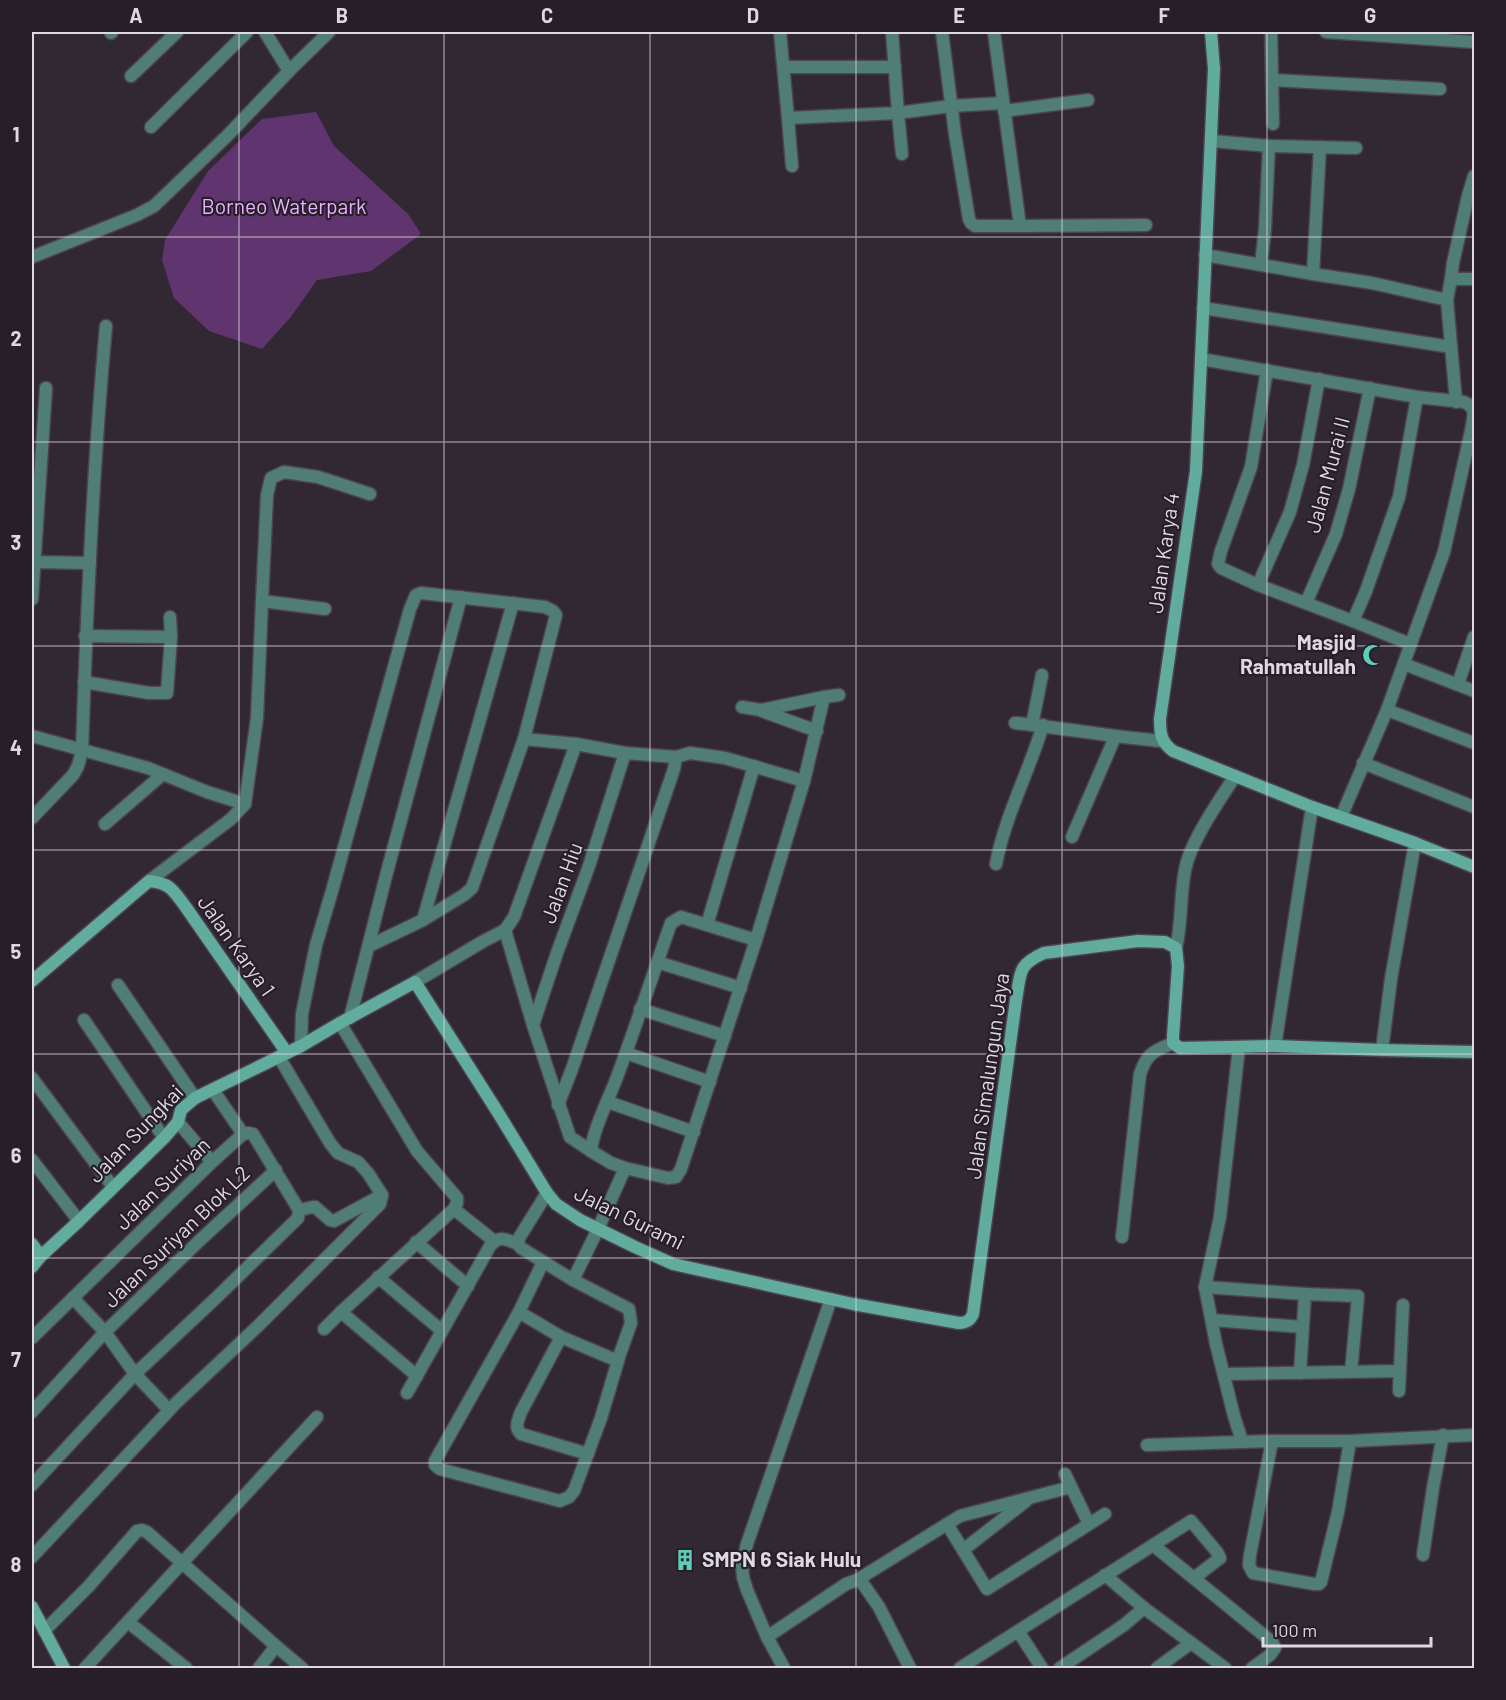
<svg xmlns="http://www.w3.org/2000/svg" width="1506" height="1700" viewBox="0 0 1506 1700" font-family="Barlow,sans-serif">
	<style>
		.green { fill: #60346f }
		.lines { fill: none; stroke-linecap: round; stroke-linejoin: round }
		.street-casing { stroke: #4d4450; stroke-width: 15 }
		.secondary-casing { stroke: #4d4450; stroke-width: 15 }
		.street { stroke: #507e74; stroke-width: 12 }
		.secondary { stroke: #61ac9d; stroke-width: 12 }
		.grid { fill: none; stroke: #ded8e0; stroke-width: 1.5; stroke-opacity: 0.55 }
		.labels { text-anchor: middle; stroke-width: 4.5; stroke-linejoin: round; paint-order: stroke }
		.park-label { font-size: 21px; fill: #e9b2fd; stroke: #271e2a }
		.street-label { font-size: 21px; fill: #ded8e0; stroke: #271e2a }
		.poi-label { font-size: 21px; font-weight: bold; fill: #ded8e0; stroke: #271e2a; text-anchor: end }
		.neatline { fill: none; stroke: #ded8e0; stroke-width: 2 }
		.grid-label { font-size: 20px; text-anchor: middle; font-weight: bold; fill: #ded8e0 }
	</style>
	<rect width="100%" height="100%" fill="#312834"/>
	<path class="green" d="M316,112L334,146L408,214L421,234L371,271L317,280L290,318L262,349L209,331L174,298L162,260L165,240L208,171L262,119Z"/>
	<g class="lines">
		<defs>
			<g id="street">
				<path d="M265,32L289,71"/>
				<path d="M780,32L788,118L898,113L892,32"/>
				<path d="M942,32L955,134L969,219L971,223L975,226H1020"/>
				<path d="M994,32L1020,226L1146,225"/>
				<path d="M1271,32L1273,124"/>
				<path d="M1326,32L1474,42"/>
				<path d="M111,33L112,32"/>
				<path d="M784,67H895"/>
				<path d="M131,76L177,32"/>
				<path d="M1272,80L1440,89"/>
				<path d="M1004,111L1088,100"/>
				<path d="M788,118L792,166"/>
				<path d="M151,127L247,32"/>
				<path d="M1212,141L1269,146L1356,148"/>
				<path d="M902,154L898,113L951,106L1003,103"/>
				<path d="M1205,255L1313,274L1372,283L1447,300"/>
				<path d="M32,257L137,215L154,206L228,135L289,71L329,32"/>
				<path d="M1261,265L1265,229L1269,146"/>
				<path d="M1313,274L1320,147"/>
				<path d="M1451,279L1453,263L1468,196L1474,176"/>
				<path d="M1203,308L1451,347"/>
				<path d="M1201,359L1417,397L1464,402C1478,408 1473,418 1471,431L1444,552L1387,710L1341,817"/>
				<path d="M1267,370L1251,467L1221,551L1218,564L1221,568L1258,585L1353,621L1366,591L1399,497L1417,397"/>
				<path d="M1456,402L1447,300L1451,279H1474"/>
				<path d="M32,562L90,563"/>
				<path d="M1258,585L1290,512L1303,465L1319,379"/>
				<path d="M32,599L46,388"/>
				<path d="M262,601L267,495L271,478L284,472L318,477L370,494"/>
				<path d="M1306,603L1336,534L1349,489L1370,388"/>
				<path d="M1353,621L1410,644"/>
				<path d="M85,636L171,637"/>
				<path d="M1404,664L1474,691"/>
				<path d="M84,682L149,693H167L171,637L170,617"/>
				<path d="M1458,684L1474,637"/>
				<path d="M824,697L839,695"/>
				<path d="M742,707L761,710L824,697L804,781"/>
				<path d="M1387,710L1474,743"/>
				<path d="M762,711L817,731"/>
				<path d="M1015,723C1064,728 1113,737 1162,741"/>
				<path d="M1032,725L1042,675"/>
				<path d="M32,736L148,768L207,792L245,804L231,819L149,881"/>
				<path d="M524,739L576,744L625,753L676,757L674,769L572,1069L558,1105"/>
				<path d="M1363,763L1474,807"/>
				<path d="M245,804L257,718L262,601L325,609"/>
				<path d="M32,818L73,775L78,766L82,751C87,609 93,467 106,326"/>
				<path d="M105,824L163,774"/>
				<path d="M1072,837L1115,737"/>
				<path d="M996,864C1005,816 1029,772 1043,725"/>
				<path d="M707,925L754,766"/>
				<path d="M505,930L533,1025L570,1137L591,1151"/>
				<path d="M369,946L423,920L513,603"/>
				<path d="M1176,948C1182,923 1180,896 1185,870C1190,842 1219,801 1235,776"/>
				<path d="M657,962L741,988"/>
				<path d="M415,982L482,942L505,930L514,917L576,744"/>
				<path d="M118,985L195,1098"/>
				<path d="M640,1009L725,1036"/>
				<path d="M350,1018L387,872L461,597"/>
				<path d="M84,1020L164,1138"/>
				<path d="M340,1023L417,1151L457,1198V1203L454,1209L341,1312"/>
				<path d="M533,1025L557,953L589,866L625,753"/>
				<path d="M301,1046L302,1014L316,945L332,891L410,609L416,595L421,593L545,607L553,611L556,615L524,739L472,888L464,895L423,920"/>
				<path d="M1275,1046L1312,807"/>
				<path d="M1239,1047L1220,1217L1205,1287L1216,1344L1234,1416L1242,1441"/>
				<path d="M1382,1050L1391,979L1415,843"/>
				<path d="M626,1053L710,1082"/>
				<path d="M32,1078L113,1187"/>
				<path d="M213,1090L243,1134"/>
				<path d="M608,1102L694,1132"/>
				<path d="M178,1122L212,1162"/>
				<path d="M32,1160L79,1221"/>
				<path d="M625,1168L668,1178L676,1177L681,1169L756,940L804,781L725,758L690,753L676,757"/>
				<path d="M547,1193L519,1238L518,1244L521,1248L573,1280L598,1229L625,1168L611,1163L591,1151C593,1129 609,1099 617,1077C636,1026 653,974 671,923L681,917L756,940"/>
				<path d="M454,1209L494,1241"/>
				<path d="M299,1210L313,1207H315L330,1220L334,1221L382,1195"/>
				<path d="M1122,1237L1140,1074C1147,1053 1154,1051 1173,1043"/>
				<path d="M416,1242L468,1286"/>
				<path d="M543,1262L519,1312L435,1461V1465L440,1469L560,1501L569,1497L574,1491L601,1418L620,1354L631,1323L629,1309L573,1280"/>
				<path d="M378,1277L442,1331"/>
				<path d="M1205,1287L1305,1294"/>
				<path d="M73,1298L105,1332L135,1374L169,1410"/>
				<path d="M519,1312L561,1337L618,1361"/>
				<path d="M1212,1320L1302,1327"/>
				<path d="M324,1329L341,1312L417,1376"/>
				<path d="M561,1337L521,1412C518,1421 514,1427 521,1434L588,1454"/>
				<path d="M32,1338L212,1162L243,1134L248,1133L253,1134L299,1210L298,1218L217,1297L135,1374L32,1485"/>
				<path d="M1300,1373L1305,1294L1358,1296L1351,1372"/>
				<path d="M1224,1374L1400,1371"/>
				<path d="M1399,1391L1403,1305"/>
				<path d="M407,1393L490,1246C499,1235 506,1239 518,1244"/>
				<path d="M32,1412L105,1332L198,1242L276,1170"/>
				<path d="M1350,1441L1338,1512L1321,1582L1319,1584H1314L1253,1573L1249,1565L1250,1555L1272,1441H1350L1474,1435"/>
				<path d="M1147,1445L1272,1441"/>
				<path d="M1065,1474L1089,1524"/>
				<path d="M947,1524L987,1589L1105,1514"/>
				<path d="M1153,1545L1272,1642L1275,1648L1270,1655L1252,1668"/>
				<path d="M963,1550L1026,1501"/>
				<path d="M1423,1555L1433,1488L1443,1435"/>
				<path d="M32,1557L176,1403L258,1326L380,1204L382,1195L368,1173L358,1162L338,1153L330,1143L279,1057"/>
				<path d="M1105,1575L1144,1608L1225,1668"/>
				<path d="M857,1580L960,1516L1071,1487"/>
				<path d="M128,1622L186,1668"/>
				<path d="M44,1631L88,1587L137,1531L142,1530L147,1532L276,1646"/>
				<path d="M1018,1631L1191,1521L1217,1552L1220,1558L1194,1578"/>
				<path d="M767,1637L846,1584L857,1580L861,1581L879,1607L910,1668"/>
				<path d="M85,1668L317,1417"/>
				<path d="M259,1668L276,1646L302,1668"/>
				<path d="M784,1668L767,1637L747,1590L743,1577L742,1565L747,1544L766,1489L831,1299"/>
				<path d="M960,1668L1018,1631L1042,1668"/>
				<path d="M1060,1668L1124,1625L1144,1608"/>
				<path d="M1157,1668L1191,1643"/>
			</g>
			<g id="secondary">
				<path d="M1211,32L1214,69L1196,471L1160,719C1160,734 1161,742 1173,751L1312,807L1415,843L1474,867"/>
				<path d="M32,981L149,881C170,883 173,890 185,906L287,1053"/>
				<path d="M32,1244L41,1256"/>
				<path d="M32,1267L41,1256L79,1221L164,1138L178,1122L181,1110L195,1098L301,1046L340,1023L415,982L497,1111L547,1193L556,1204L580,1220L635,1247L673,1264L853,1304L959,1323C966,1323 970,1321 973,1314L1016,1000C1021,973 1017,965 1044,953L1138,941L1165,942L1176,948L1178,966L1173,1036V1043L1180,1048L1275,1046L1382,1050L1474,1052"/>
				<path d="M32,1607L64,1668"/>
			</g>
		</defs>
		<use href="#street" class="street-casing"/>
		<use href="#secondary" class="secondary-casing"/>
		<use href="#street" class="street"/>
		<use href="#secondary" class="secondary"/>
	</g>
	<path class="grid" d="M239,32V1668M444,32V1668M650,32V1668M856,32V1668M1062,32V1668M1267,32V1668M32,237H1474M32,442H1474M32,646H1474M32,850H1474M32,1054H1474M32,1258H1474M32,1463H1474"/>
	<defs>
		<symbol id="mosque-bare" viewBox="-9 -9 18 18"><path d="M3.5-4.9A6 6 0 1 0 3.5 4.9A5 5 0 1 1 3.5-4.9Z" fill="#5dceb9" stroke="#271e2a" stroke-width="2.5" paint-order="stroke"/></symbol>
		<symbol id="building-bare" viewBox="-9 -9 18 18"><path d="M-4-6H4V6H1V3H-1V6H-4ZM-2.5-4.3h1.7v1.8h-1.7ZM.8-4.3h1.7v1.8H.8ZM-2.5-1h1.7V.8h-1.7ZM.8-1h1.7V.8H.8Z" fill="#5dceb9" stroke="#271e2a" stroke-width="2.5" paint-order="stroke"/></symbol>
	</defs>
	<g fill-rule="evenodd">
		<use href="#mosque-bare" x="1358" y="640" width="30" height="30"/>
		<use href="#building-bare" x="670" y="1545" width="30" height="30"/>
	</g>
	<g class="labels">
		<g class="park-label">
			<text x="284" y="214">Borneo Waterpark</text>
		</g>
		<g class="street-label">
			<text transform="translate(1328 475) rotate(-75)" y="7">Jalan Murai II</text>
			<text transform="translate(1164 553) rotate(-82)" y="7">Jalan Karya 4</text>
			<text transform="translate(562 883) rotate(-70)" y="7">Jalan Hiu</text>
			<text transform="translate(236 946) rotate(55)" y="7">Jalan Karya 1</text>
			<text transform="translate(988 1076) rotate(-82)" y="7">Jalan Simalungun Jaya</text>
			<text transform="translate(136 1134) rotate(-46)" y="7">Jalan Sungkai</text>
			<text transform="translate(163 1184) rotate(-44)" y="7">Jalan Suriyan</text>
			<text transform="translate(629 1218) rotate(26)" y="7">Jalan Gurami</text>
			<text transform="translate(177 1237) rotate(-44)" y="7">Jalan Suriyan Blok L2</text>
		</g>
		<g class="poi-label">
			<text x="1356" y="650">Masjid<tspan x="1356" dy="24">Rahmatullah</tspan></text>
			<text x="702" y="1567" text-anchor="start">SMPN 6 Siak Hulu</text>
		</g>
	</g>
	<rect width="1506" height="1700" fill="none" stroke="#271e2a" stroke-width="66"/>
	<path d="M1263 1637v9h168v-9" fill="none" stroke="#ded8e0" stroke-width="3"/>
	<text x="1272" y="1637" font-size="18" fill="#ded8e0" stroke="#271e2a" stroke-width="4.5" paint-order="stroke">100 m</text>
	<rect x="33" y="33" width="1440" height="1634" class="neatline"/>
	<g class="grid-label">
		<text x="136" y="23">A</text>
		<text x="342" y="23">B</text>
		<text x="547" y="23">C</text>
		<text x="753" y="23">D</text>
		<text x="959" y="23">E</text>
		<text x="1164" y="23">F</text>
		<text x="1370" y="23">G</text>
		<text x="16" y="142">1</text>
		<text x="16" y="346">2</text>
		<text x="16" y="550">3</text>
		<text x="16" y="755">4</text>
		<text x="16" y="959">5</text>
		<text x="16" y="1163">6</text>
		<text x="16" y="1367">7</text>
		<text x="16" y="1572">8</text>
	</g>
</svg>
